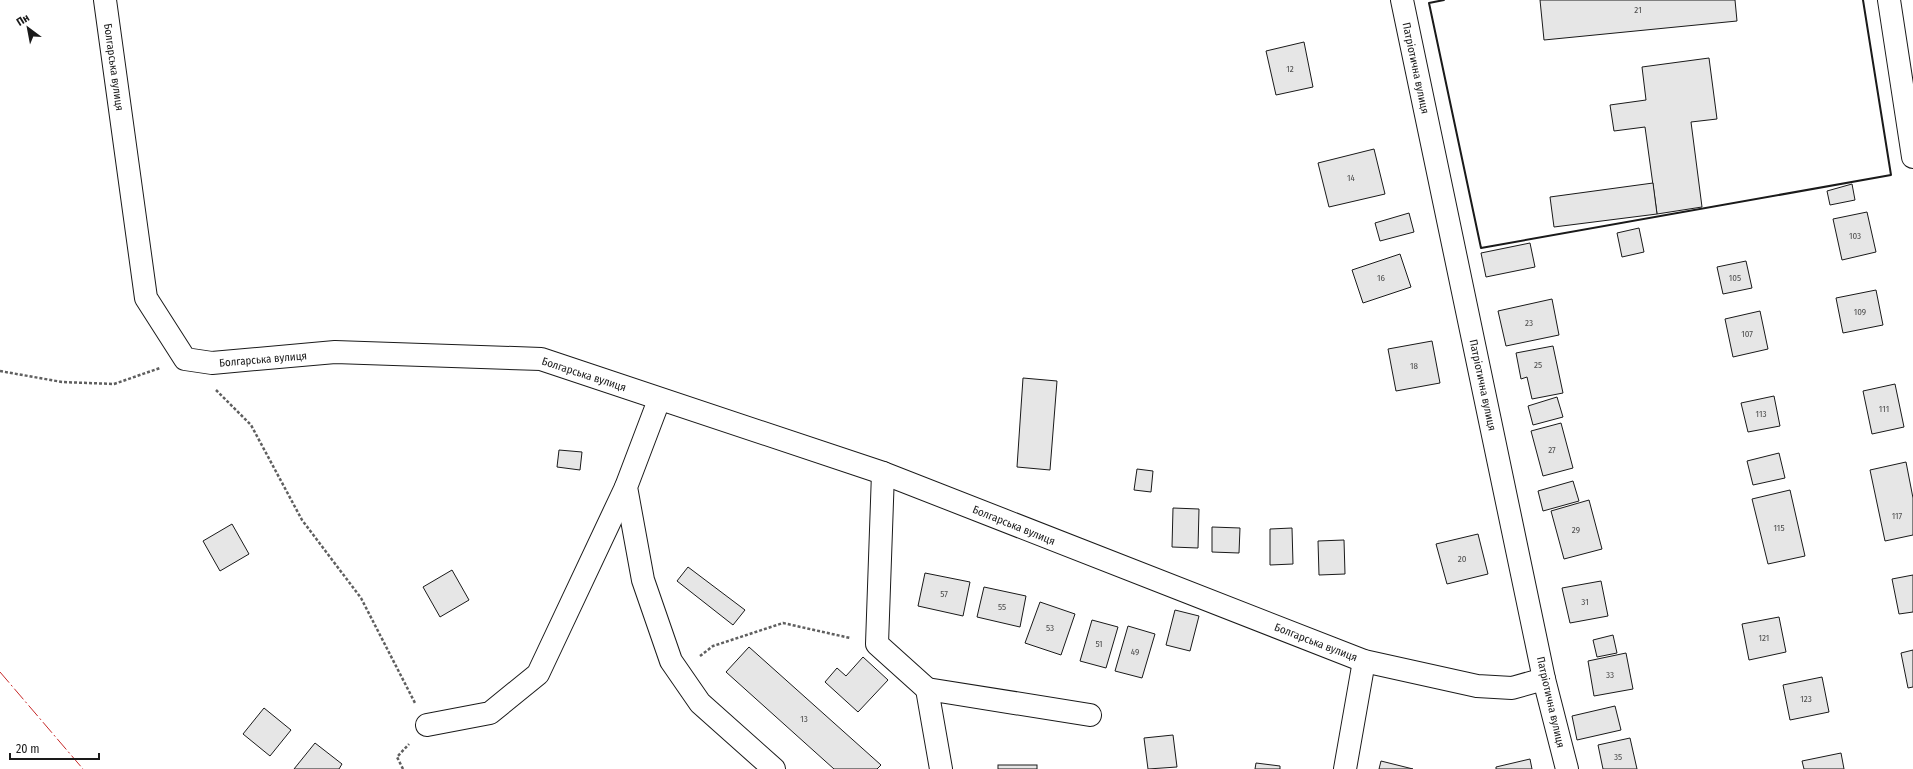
<svg xmlns="http://www.w3.org/2000/svg" width="1913" height="769" viewBox="0 0 1913 769" font-family="'Fira Sans Condensed',sans-serif">
	<style>
		.building { fill: #e6e6e6; stroke: #1a1a1a }
		.lines { fill: none; stroke-linecap: round; stroke-linejoin: round }
		.minor-casing { stroke: #1a1a1a; stroke-width: 24 }
		.path { stroke: #5f5f5f; stroke-width: 2.5; stroke-dasharray: 3 2; stroke-linecap: butt }
		.minor { stroke: #fff; stroke-width: 22 }
		.wall { stroke: #1a1a1a; stroke-width: 2 }
		.power { stroke: #c62828; stroke-width: 1; stroke-dasharray: 14 3 2 3; stroke-linecap: butt }
		.labels { text-anchor: middle; stroke-width: 3; stroke-linejoin: round; paint-order: stroke }
		.number-label { font-size: 9px; fill: #4d4d4d }
		.street-label { font-size: 11px; fill: #1a1a1a; stroke: #fff }
	</style>
	<rect width="100%" height="100%" fill="#fff"/>
	<g class="building">
		<path d="M1540,0H1735L1737,21L1544,40Z"/>
		<path d="M1304,42L1313,87L1276,95L1266,51Z"/>
		<path d="M1709,58L1717,119L1691,122L1702,207L1657,214L1645,127L1614,131L1610,105L1646,100L1642,67Z"/>
		<path d="M1374,149L1385,194L1329,207L1318,163Z"/>
		<path d="M1653,183L1657,214L1554,227L1550,197Z"/>
		<path d="M1852,184L1855,200L1830,205L1827,191Z"/>
		<path d="M1867,212L1876,252L1842,260L1833,219Z"/>
		<path d="M1409,213L1414,232L1380,241L1375,223Z"/>
		<path d="M1639,228L1644,252L1622,257L1617,233Z"/>
		<path d="M1530,243L1535,267L1486,277L1481,253Z"/>
		<path d="M1400,254L1411,287L1363,303L1352,270Z"/>
		<path d="M1746,261L1752,288L1723,294L1717,267Z"/>
		<path d="M1876,290L1883,325L1843,333L1836,298Z"/>
		<path d="M1552,299L1559,335L1506,346L1498,311Z"/>
		<path d="M1760,311L1768,349L1733,357L1725,319Z"/>
		<path d="M1432,341L1440,383L1396,391L1388,349Z"/>
		<path d="M1553,346L1563,393L1532,399L1527,377L1521,379L1516,353Z"/>
		<path d="M1023,378L1057,381L1050,470L1017,467Z"/>
		<path d="M1895,384L1904,427L1872,434L1863,391Z"/>
		<path d="M1774,396L1780,426L1748,432L1741,403Z"/>
		<path d="M1557,397L1563,417L1533,425L1528,406Z"/>
		<path d="M1561,423L1573,468L1543,476L1531,431Z"/>
		<path d="M559,450L582,452L580,470L557,467Z"/>
		<path d="M1779,453L1785,478L1753,485L1747,461Z"/>
		<path d="M1906,462L1913,498V535L1885,541L1870,470Z"/>
		<path d="M1137,469L1153,471L1151,492L1134,490Z"/>
		<path d="M1573,481L1579,501L1543,511L1538,491Z"/>
		<path d="M1790,490L1805,556L1768,564L1752,499Z"/>
		<path d="M1589,500L1602,549L1564,559L1551,511Z"/>
		<path d="M1173,508L1199,509L1198,548L1172,547Z"/>
		<path d="M232,524L249,554L220,571L203,541Z"/>
		<path d="M1212,527L1240,528L1239,553L1212,552Z"/>
		<path d="M1292,528L1293,564L1270,565V529Z"/>
		<path d="M1478,534L1488,574L1447,584L1436,544Z"/>
		<path d="M1344,540L1345,574L1319,575L1318,541Z"/>
		<path d="M688,567L745,610L733,625L677,581Z"/>
		<path d="M452,570L469,600L440,617L423,587Z"/>
		<path d="M925,573L970,582L963,616L918,606Z"/>
		<path d="M1913,575V612L1899,614L1892,579Z"/>
		<path d="M1601,581L1608,616L1570,623L1562,588Z"/>
		<path d="M984,587L1026,596L1020,627L977,617Z"/>
		<path d="M1040,602L1075,614L1061,655L1025,643Z"/>
		<path d="M1175,610L1199,616L1190,651L1166,645Z"/>
		<path d="M1779,617L1786,652L1749,660L1742,624Z"/>
		<path d="M1092,620L1118,627L1106,668L1080,661Z"/>
		<path d="M1128,626L1155,634L1142,678L1115,671Z"/>
		<path d="M1613,635L1617,653L1597,657L1593,640Z"/>
		<path d="M749,647L881,765L877,769H834L726,672Z"/>
		<path d="M1913,650V687L1908,688L1901,653Z"/>
		<path d="M1626,653L1633,689L1594,696L1588,661Z"/>
		<path d="M863,657L888,680L858,712L825,682L837,668L846,676Z"/>
		<path d="M1822,677L1829,712L1790,720L1783,685Z"/>
		<path d="M1615,706L1621,730L1577,740L1572,716Z"/>
		<path d="M264,708L291,730L270,756L243,734Z"/>
		<path d="M1173,735L1177,767L1148,769L1144,738Z"/>
		<path d="M1630,738L1637,769H1603L1598,745Z"/>
		<path d="M315,743L342,764L339,769H294Z"/>
		<path d="M1841,753L1844,769H1804L1802,761Z"/>
		<path d="M1530,759L1532,769H1496V767Z"/>
		<path d="M1381,761L1413,769H1379Z"/>
		<path d="M1256,763L1280,766V769H1255Z"/>
		<rect x="998" y="765" width="39" height="4"/>
	</g>
	<g class="lines">
		<defs>
			<g id="minor">
				<path d="M105,0L146,298L185,359L212,363L335,352L541,359L883,473L1364,661L1477,686L1512,688L1544,679"/>
				<path d="M1402,0L1544,679L1567,769"/>
				<path d="M1889,0L1913,157"/>
				<path d="M659,400L626,487L643,580L671,661L700,703L774,769"/>
				<path d="M883,473L877,644L927,689"/>
				<path d="M427,725L490,713L538,674L626,487"/>
				<path d="M941,769L927,689L1090,715"/>
				<path d="M1345,769L1364,661"/>
			</g>
		</defs>
		<use href="#minor" class="minor-casing"/>
		<g class="path">
			<path d="M0,371L62,382L114,384L160,368"/>
			<path d="M216,390L251,425L302,520L361,598L415,703"/>
			<path d="M700,656L713,646L783,623L850,638"/>
			<path d="M403,769L397,757L409,744"/>
		</g>
		<use href="#minor" class="minor"/>
		<path class="wall" d="M1444,0L1429,3L1481,248L1891,175L1863,0"/>
		<path class="power" d="M0,672L83,769"/>
	</g>
	<g class="labels">
		<g class="number-label">
			<text x="1638" y="13">21</text>
			<text x="1290" y="72">12</text>
			<text x="1351" y="181">14</text>
			<text x="1855" y="239">103</text>
			<text x="1381" y="281">16</text>
			<text x="1735" y="281">105</text>
			<text x="1860" y="315">109</text>
			<text x="1529" y="326">23</text>
			<text x="1747" y="337">107</text>
			<text x="1538" y="368">25</text>
			<text x="1414" y="369">18</text>
			<text x="1884" y="412">111</text>
			<text x="1761" y="417">113</text>
			<text x="1552" y="453">27</text>
			<text x="1897" y="519">117</text>
			<text x="1779" y="531">115</text>
			<text x="1576" y="533">29</text>
			<text x="1462" y="562">20</text>
			<text x="944" y="597">57</text>
			<text x="1585" y="605">31</text>
			<text x="1002" y="610">55</text>
			<text x="1050" y="631">53</text>
			<text x="1764" y="641">121</text>
			<text x="1099" y="647">51</text>
			<text x="1135" y="655">49</text>
			<text x="1610" y="678">33</text>
			<text x="1806" y="702">123</text>
			<text x="804" y="722">13</text>
			<text x="1618" y="760">35</text>
		</g>
		<g class="street-label">
			<text transform="translate(114 67) rotate(82)" y="4">Болгарська вулиця</text>
			<text transform="translate(1416 68) rotate(78)" y="4">Патріотична вулиця</text>
			<text transform="translate(263 359) rotate(-5)" y="4">Болгарська вулиця</text>
			<text transform="translate(584 374) rotate(18)" y="4">Болгарська вулиця</text>
			<text transform="translate(1483 385) rotate(78)" y="4">Патріотична вулиця</text>
			<text transform="translate(1014 525) rotate(22)" y="4">Болгарська вулиця</text>
			<text transform="translate(1316 642) rotate(21)" y="4">Болгарська вулиця</text>
			<text transform="translate(1551 702) rotate(77)" y="4">Патріотична вулиця</text>
		</g>
	</g>
	<g transform="translate(28 28) rotate(328)" stroke="#ffffff" stroke-width="3" paint-order="stroke">
	<path d="M0-3L7 15L0 10L-7 15Z" fill="#1a1a1a"/>
	<text y="-6" font-size="11" font-weight="bold" text-anchor="middle" fill="#1a1a1a">Пн</text>
	</g>
	<path d="M10 753v6h89v-6" fill="none" stroke="#1a1a1a" stroke-width="2"/>
	<text x="16" y="753" font-size="12" fill="#1a1a1a" stroke="#ffffff" stroke-width="3" paint-order="stroke">20 m</text>
</svg>
